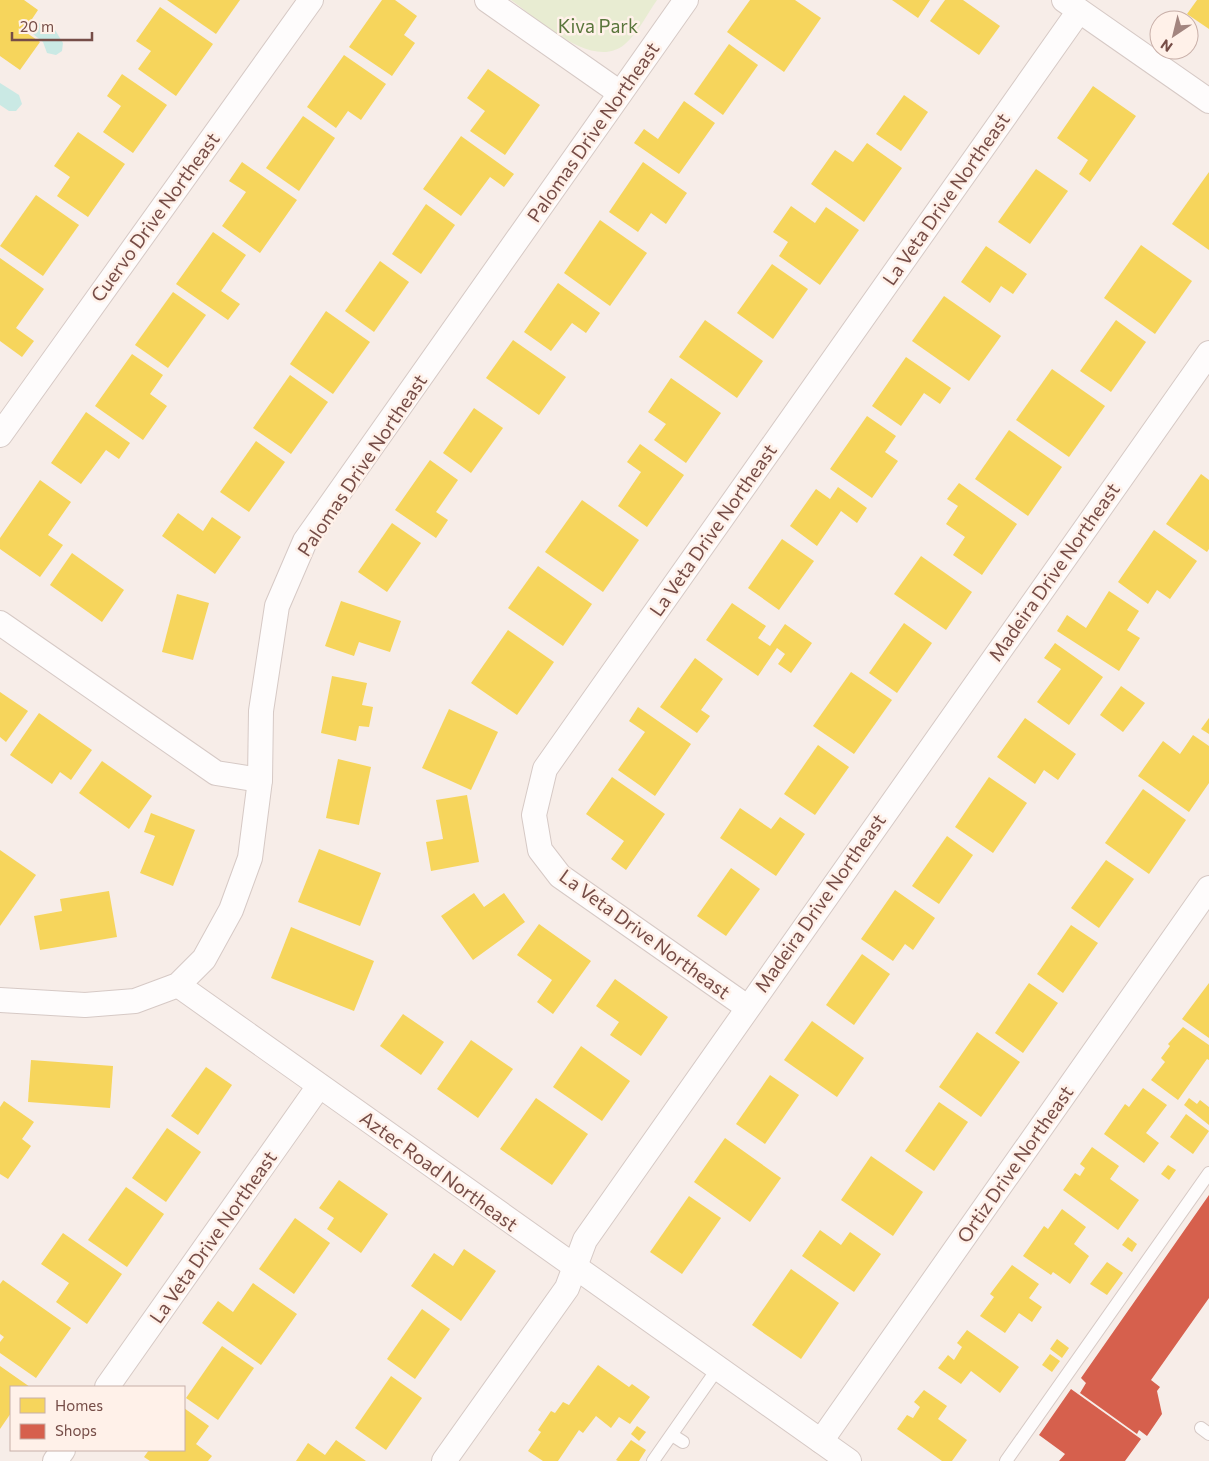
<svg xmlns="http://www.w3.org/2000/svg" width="1209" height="1461" viewBox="0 0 1209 1461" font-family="Commissioner,sans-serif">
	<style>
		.green { fill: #e8ecd2 }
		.water { fill: #cae9e4 }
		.homes { fill: #f6d55c }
		.shops { fill: #d6604d }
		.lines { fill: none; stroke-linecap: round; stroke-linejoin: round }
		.lane-casing { stroke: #d6c9c5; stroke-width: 14 }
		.street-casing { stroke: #d6c9c5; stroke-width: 26 }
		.lane { stroke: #fefcfc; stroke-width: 12 }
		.street { stroke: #fefcfc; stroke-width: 24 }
		.labels { text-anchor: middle; stroke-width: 5; stroke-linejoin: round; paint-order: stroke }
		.park-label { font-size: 19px; fill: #5a763c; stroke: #fff1e9 }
		.street-label { font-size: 19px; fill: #764d47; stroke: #fff1e9 }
	</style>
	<rect width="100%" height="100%" fill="#f7ede8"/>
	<path class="green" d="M511,0H657C647,14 638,33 625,44C593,72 538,19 511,0Z"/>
	<g class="water">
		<path d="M47,22L52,25L63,43L62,51L56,55L47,53L43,42L33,34L36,24Z"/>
		<path d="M0,83L19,95L22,104L16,111H9L0,105Z"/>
	</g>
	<g class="homes">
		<path d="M0,0H24L38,10L24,31L40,42L20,70L0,56Z"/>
		<path d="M167,0H240L216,34Z"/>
		<path d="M382,0H395L417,16L404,35L415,43L392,76L349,47Z"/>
		<path d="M750,0H795L821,18L784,72L727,32Z"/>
		<path d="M892,0H930L918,18Z"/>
		<path d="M945,0H963L1000,26L979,55L930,21Z"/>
		<path d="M1197,0H1209V29L1187,14Z"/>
		<path d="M160,7L213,44L176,96L138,69L151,51L136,41Z"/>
		<path d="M729,44L758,65L723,115L694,94Z"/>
		<path d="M344,55L386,84L361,120L348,111L336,128L307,107Z"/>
		<path d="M488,69L540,105L505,155L470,131L485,111L467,98Z"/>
		<path d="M122,74L167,105L133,153L103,132L121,106L107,96Z"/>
		<path d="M1093,86L1136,116L1090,182L1079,174L1088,160L1057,138Z"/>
		<path d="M904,95L928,112L901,151L876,134Z"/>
		<path d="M684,101L715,123L679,174L634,143L644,129L658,139Z"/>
		<path d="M303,116L335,138L299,191L266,168Z"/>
		<path d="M78,132L125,164L88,217L57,196L70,177L54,166Z"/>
		<path d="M461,136L514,174L504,187L490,177L461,216L423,189Z"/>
		<path d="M867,143L902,168L864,222L811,184L835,150L853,162Z"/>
		<path d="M242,162L297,200L260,253L222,226L246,192L229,181Z"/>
		<path d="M643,162L687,193L666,224L651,213L638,232L609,212Z"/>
		<path d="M1036,169L1068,191L1030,244L998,222Z"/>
		<path d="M1209,172V250L1172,224Z"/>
		<path d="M36,195L79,225L43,276L0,246Z"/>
		<path d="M426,204L455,225L421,274L392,254Z"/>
		<path d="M791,206L815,223L826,207L859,230L820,285L779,256L788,242L773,232Z"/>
		<path d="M600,220L647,253L610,306L564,273Z"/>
		<path d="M213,232L246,255L221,291L240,304L228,320L176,284Z"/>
		<path d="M1141,245L1192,281L1155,334L1104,298Z"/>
		<path d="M986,246L1027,274L1013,294L1001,286L990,303L961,282Z"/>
		<path d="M0,258L44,289L16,328L34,341L22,357L0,341Z"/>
		<path d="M380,261L409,282L374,332L345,311Z"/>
		<path d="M772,264L808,289L773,339L737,313Z"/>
		<path d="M558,283L600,313L586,333L572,323L551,351L524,332Z"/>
		<path d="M173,292L206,315L168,368L135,345Z"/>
		<path d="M944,296L1001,336L969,381L912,341Z"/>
		<path d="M326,311L370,342L333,394L290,364Z"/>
		<path d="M705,320L763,361L737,398L679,357Z"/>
		<path d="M1116,320L1146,342L1111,392L1080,371Z"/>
		<path d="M513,340L566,377L539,415L486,378Z"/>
		<path d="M132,354L163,375L150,394L167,406L143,440L95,406Z"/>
		<path d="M906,357L951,388L940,404L924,393L901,426L872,406Z"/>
		<path d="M1052,369L1105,406L1069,457L1016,420Z"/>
		<path d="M290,375L328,402L291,454L253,428Z"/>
		<path d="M671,378L721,413L686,463L654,440L666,424L648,412Z"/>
		<path d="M474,408L503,428L471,473L443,453Z"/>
		<path d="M86,412L130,443L119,459L106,450L81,484L51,463Z"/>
		<path d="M867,416L896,436L885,452L898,461L872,498L830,469Z"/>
		<path d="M1009,430L1062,467L1028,516L975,479Z"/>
		<path d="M256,441L285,462L249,512L220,492Z"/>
		<path d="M640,444L684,475L647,527L618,506L641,472L627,462Z"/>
		<path d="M430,460L458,480L436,512L448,520L436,538L395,510Z"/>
		<path d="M1201,474L1209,480V549L1207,552L1166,524Z"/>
		<path d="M40,480L71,502L48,535L63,545L40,577L0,549V538Z"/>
		<path d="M959,483L1017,524L982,575L953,555L965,537L946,524L958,506L947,499Z"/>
		<path d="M838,487L867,508L857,523L841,511L817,546L790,526L816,489L830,499Z"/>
		<path d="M582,500L639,540L603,592L545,552Z"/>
		<path d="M178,513L203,531L212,517L241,537L215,574L162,536Z"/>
		<path d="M392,523L421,543L387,592L358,572Z"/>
		<path d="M1154,530L1197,561L1170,599L1157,590L1148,604L1118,582Z"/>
		<path d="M782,539L814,561L779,610L748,588Z"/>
		<path d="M72,553L124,590L102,622L50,585Z"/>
		<path d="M921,556L972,592L946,630L894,594Z"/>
		<path d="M538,566L592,604L563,646L508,608Z"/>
		<path d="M1109,591L1139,611L1127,630L1140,638L1119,671L1057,631L1067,615L1086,628Z"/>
		<path d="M177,594L209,603L193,660L162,652Z"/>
		<path d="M341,601L401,621L390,652L359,642L354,656L325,646Z"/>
		<path d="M732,603L766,626L758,638L770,646L785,624L812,643L791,673L778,664L785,654L777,648L758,676L706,640Z"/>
		<path d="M904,623L932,643L897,693L869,673Z"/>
		<path d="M508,630L554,662L517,715L471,683Z"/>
		<path d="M1055,643L1103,677L1069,725L1037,702L1061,669L1044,658Z"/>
		<path d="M695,658L723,679L701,710L710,716L697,733L660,707Z"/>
		<path d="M851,672L892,700L854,754L813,726Z"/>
		<path d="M332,676L367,683L362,705L373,707L369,727L359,726L356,741L321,733Z"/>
		<path d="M1121,686L1145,703L1123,732L1100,715Z"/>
		<path d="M0,692L28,711L6,742L0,737Z"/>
		<path d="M638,707L691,744L655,796L618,770L645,732L629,721Z"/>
		<path d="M449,709L498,732L471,790L422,768Z"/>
		<path d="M39,713L92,750L71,780L60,772L52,784L10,755Z"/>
		<path d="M1025,718L1076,754L1058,780L1044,770L1035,784L997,757Z"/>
		<path d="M1209,718V734L1201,729Z"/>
		<path d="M1193,735L1209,746V783L1189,812L1138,776L1163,741L1180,754Z"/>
		<path d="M818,745L849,767L815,815L784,794Z"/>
		<path d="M338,759L371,767L359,825L326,818Z"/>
		<path d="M102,761L152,796L129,829L79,793Z"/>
		<path d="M612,777L665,814L626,870L611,859L624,841L586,814Z"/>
		<path d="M989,777L1027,803L993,853L955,827Z"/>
		<path d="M1143,789L1186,820L1149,874L1105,843Z"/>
		<path d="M467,795L479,862L431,871L426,842L443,839L436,800Z"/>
		<path d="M740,808L771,829L780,817L805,834L776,876L720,838Z"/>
		<path d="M151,813L195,830L173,886L140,873L155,836L144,832Z"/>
		<path d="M947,836L973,855L939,904L912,886Z"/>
		<path d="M319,849L381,873L360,926L298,902Z"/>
		<path d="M0,850L36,875L0,926Z"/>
		<path d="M1106,860L1134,879L1099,928L1071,908Z"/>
		<path d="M731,868L760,889L726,936L697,916Z"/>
		<path d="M895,890L935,918L913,950L905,944L893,961L861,939Z"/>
		<path d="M109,891L117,937L40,950L34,916L62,911L60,899Z"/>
		<path d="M474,893L484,907L504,893L525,922L473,960L441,916Z"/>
		<path d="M539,924L591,961L553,1014L537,1002L552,980L517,955Z"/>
		<path d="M1071,925L1098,943L1063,993L1037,974Z"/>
		<path d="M291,927L374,961L354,1011L271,978Z"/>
		<path d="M862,954L890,974L854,1025L826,1005Z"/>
		<path d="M615,979L668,1017L641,1056L610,1035L619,1022L596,1006Z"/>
		<path d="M1029,983L1058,1003L1023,1053L995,1033Z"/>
		<path d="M1209,983V1038L1182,1019Z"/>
		<path d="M403,1014L444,1042L421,1075L380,1046Z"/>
		<path d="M812,1021L864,1058L837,1097L784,1060Z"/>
		<path d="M1183,1027L1209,1045V1060L1207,1059L1178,1100L1151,1080L1165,1062L1161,1058L1170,1046L1168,1044Z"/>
		<path d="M977,1032L1020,1062L981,1117L939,1087Z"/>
		<path d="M471,1040L513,1069L478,1118L437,1089Z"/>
		<path d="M581,1046L630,1081L602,1121L553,1087Z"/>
		<path d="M31,1060L113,1066L110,1108L28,1102Z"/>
		<path d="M206,1067L232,1085L198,1135L171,1116Z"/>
		<path d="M770,1075L799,1095L765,1144L736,1124Z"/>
		<path d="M1143,1088L1167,1105L1146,1133L1159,1143L1144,1163L1104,1134L1125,1104L1129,1107Z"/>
		<path d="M536,1098L588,1134L552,1185L500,1149Z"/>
		<path d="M1189,1098L1197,1104L1200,1100L1209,1107V1125L1184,1105Z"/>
		<path d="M4,1101L34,1122L22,1139L31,1146L8,1179L0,1174V1107Z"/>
		<path d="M939,1102L968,1122L934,1171L905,1151Z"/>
		<path d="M1186,1114L1209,1131L1193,1154L1170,1137Z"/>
		<path d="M167,1128L201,1152L166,1202L132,1178Z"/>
		<path d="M725,1138L781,1178L750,1222L694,1182Z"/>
		<path d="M1092,1147L1119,1166L1110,1179L1139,1200L1118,1230L1063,1190L1075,1173L1080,1176L1085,1168L1080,1164Z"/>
		<path d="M871,1156L923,1192L893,1236L841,1200Z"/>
		<path d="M1168,1165L1176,1170L1169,1180L1161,1174Z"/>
		<path d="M339,1180L388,1214L361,1253L327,1229L334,1218L319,1208Z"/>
		<path d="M126,1187L164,1214L127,1267L88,1240Z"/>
		<path d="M689,1196L721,1218L682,1274L650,1252Z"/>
		<path d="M1062,1209L1086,1227L1074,1244L1089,1256L1070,1284L1053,1272L1051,1275L1023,1256L1044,1226L1048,1229Z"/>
		<path d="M295,1218L330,1243L294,1294L259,1269Z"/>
		<path d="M820,1230L841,1245L850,1232L881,1254L854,1292L802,1256Z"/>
		<path d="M63,1233L122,1274L87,1324L56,1302L69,1283L41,1264Z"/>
		<path d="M1128,1237L1137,1244L1132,1252L1122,1245Z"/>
		<path d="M464,1249L496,1271L461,1321L411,1286L434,1253L453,1266Z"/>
		<path d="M1107,1262L1123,1273L1107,1295L1090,1284Z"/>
		<path d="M1012,1265L1039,1284L1029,1298L1042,1307L1032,1322L1019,1313L1005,1333L980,1316L994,1297L990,1294Z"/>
		<path d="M791,1269L839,1303L801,1359L752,1325Z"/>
		<path d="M3,1280L71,1328L36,1378L0,1353V1342L4,1337L0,1334V1284Z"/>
		<path d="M253,1283L297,1314L261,1365L202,1323L218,1301L233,1312Z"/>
		<path d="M422,1309L450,1329L415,1379L387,1359Z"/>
		<path d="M967,1330L1019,1367L1000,1393L971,1371L961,1384L938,1368L948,1355L954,1360L962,1347L957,1343Z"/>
		<path d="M1057,1339L1069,1348L1062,1358L1050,1349Z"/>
		<path d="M222,1346L254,1368L218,1420L186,1398Z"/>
		<path d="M1050,1354L1060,1361L1052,1372L1042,1365Z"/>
		<path d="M598,1365L629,1387L632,1384L650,1397L630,1424L619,1417L611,1428L596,1416L583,1433L579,1430L558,1461H543L528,1451L541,1432L538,1430L551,1411L555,1413L563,1402L569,1405Z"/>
		<path d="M0,1366L30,1387H11V1413L0,1429Z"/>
		<path d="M391,1376L422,1398L386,1450L355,1428Z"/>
		<path d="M924,1390L947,1406L938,1419L967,1440L952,1461H942L897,1429L907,1415L913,1418L920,1407L914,1402Z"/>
		<path d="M184,1408L209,1426L196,1444L212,1456L208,1461H150L144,1457L149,1450H184Z"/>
		<path d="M637,1426L646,1432L639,1441L631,1434Z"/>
		<path d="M336,1440L366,1461H296L308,1443L325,1455Z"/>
		<path d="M631,1440L646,1450L639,1461H618L616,1460Z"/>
	</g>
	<g class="shops">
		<path d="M1209,1195V1298L1151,1380L1160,1387L1157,1391L1162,1414L1147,1436L1139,1430L1137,1434L1080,1393L1086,1383L1081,1378Z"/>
		<path d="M1071,1389L1141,1439L1125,1461H1059L1065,1454L1039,1435Z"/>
	</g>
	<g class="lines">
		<defs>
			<g id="lane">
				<path d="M1201,1428L1209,1434"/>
				<path d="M672,1435L683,1442"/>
				<path d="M653,1461L718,1368"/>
				<path d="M1006,1461L1209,1173"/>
			</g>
			<g id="street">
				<path d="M487,0L620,93"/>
				<path d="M1064,0L1209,101"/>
				<path d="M0,435L311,0"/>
				<path d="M0,623L216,773L260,780"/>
				<path d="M178,985L849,1461"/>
				<path d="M0,1000L85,1005L135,1001L178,985L204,959L231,910L250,858L260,780L261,711L277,606L305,541L686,0"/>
				<path d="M747,1007L560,876L540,850L534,815L545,769L1079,11"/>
				<path d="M107,1387L319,1086"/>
				<path d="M821,1441L1209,888"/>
				<path d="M55,1461L63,1450"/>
				<path d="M444,1461L567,1288L585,1240L1209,353"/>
			</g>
		</defs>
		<use href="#lane" class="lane-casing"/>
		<use href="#street" class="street-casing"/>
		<use href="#lane" class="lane"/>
		<use href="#street" class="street"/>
	</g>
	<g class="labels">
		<g class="park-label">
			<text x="598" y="33">Kiva Park</text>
		</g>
		<g class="street-label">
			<text transform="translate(593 132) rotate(-55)" y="7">Palomas Drive Northeast</text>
			<text transform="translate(946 199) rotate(-55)" y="7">La Veta Drive Northeast</text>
			<text transform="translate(155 217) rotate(-54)" y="7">Cuervo Drive Northeast</text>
			<text transform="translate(362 465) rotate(-56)" y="7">Palomas Drive Northeast</text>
			<text transform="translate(713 530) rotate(-55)" y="7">La Veta Drive Northeast</text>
			<text transform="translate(1054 572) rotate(-55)" y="7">Madeira Drive Northeast</text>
			<text transform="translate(820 903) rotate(-55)" y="7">Madeira Drive Northeast</text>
			<text transform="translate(645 934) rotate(36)" y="7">La Veta Drive Northeast</text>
			<text transform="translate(1015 1164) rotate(-55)" y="7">Ortiz Drive Northeast</text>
			<text transform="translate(439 1171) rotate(36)" y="7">Aztec Road Northeast</text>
			<text transform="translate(213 1237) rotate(-55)" y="7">La Veta Drive Northeast</text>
		</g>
	</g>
	<rect x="10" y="1386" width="175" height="65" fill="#fff1e9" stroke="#c8afa8"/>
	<rect x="20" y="1398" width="25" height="15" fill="#f6d55c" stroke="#c8afa8"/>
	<text x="55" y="1411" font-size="15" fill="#764d47">Homes</text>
	<rect x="20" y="1424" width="25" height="15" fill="#d6604d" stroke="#c8afa8"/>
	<text x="55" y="1436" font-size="15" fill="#764d47">Shops</text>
	<g transform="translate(1174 35) rotate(215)"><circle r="24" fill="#fff1e9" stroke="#c8afa8"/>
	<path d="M0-4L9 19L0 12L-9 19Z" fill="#a3857f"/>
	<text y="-8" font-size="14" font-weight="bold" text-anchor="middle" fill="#764d47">N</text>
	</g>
	<path d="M12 32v8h80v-8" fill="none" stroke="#764d47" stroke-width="2.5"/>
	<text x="20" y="32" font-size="15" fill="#764d47" stroke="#fff1e9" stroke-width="4" paint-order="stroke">20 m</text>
</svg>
